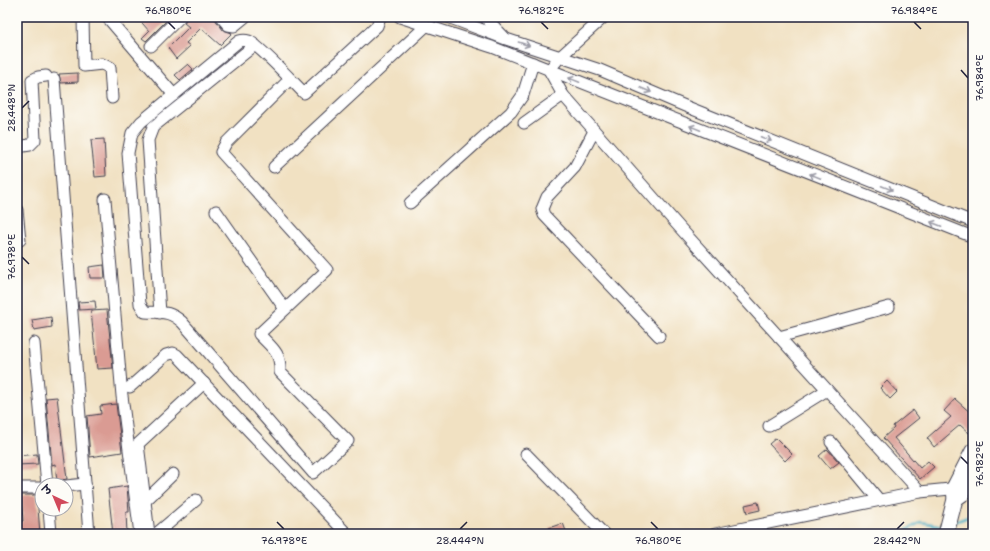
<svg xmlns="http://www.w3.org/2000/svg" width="990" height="551" viewBox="0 0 990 551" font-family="'Shantell Sans','Playpen Sans Deva',sans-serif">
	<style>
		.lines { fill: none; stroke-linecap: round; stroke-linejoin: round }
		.stream { stroke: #46aec5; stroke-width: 2.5 }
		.building { fill: #da9b93 }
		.minor-casing { stroke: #413f4f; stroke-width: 13 }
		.highway-casing { stroke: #413f4f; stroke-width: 17 }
		.minor { stroke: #fff; stroke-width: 11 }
		.highway { stroke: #fff; stroke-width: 15 }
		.oneway { stroke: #9c9ca7 }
		.ticks { fill: none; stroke: #22223b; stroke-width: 1.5 }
		.neatline { fill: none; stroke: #22223b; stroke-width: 1.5 }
		.ticks-label { font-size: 10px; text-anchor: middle; fill: #22223b }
	</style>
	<rect width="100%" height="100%" fill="#fdfcf7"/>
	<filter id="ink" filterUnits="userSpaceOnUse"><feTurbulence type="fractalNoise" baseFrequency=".025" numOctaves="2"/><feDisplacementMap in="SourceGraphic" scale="8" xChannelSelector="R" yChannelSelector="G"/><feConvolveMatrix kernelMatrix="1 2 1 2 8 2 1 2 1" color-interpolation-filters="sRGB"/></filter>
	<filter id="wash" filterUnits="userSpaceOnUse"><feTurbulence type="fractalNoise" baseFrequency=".012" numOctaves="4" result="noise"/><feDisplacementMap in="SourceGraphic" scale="16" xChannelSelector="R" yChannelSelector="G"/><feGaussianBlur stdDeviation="0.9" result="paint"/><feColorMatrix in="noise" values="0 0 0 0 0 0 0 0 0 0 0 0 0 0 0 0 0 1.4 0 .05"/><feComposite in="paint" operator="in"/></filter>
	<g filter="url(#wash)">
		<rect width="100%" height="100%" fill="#f1e1c2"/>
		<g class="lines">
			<g class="stream">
				<path d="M955,522L973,515"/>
				<path d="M900,534L921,522L943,526"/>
			</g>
		</g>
		<g id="blocks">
			<g class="building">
				<path d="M137,17H170L146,41L142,38L149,31Z"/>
				<path d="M187,17H214L223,30L232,33L220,45L201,28L186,43L190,46L176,59L168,48L189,27L184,23Z"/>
				<path d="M188,64L193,69L180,80L175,75Z"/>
				<path d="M78,73V82L61,83L59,74Z"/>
				<path d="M104,139L106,176L95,177L91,140Z"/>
				<path d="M104,265L105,278H90L89,267Z"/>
				<path d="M95,301L96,309L79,310L78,302Z"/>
				<path d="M107,310L113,368L97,369L91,311Z"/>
				<path d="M51,317L52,327L34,330L32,320Z"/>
				<path d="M887,381L897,392L890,399L880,388Z"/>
				<path d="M57,397L67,479L57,481L55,464L52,465L46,398Z"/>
				<path d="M955,399L973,415V428L969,433L960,425L934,447L927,438L951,417L944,411Z"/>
				<path d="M116,404L122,452L90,457L87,416L101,414L100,406Z"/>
				<path d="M913,410L919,418L894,438L920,468L928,461L934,467L920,479L883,438L894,428L893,426Z"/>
				<path d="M776,438L792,454L785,461L769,444Z"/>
				<path d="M827,449L839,462L830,469L819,456Z"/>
				<path d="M37,454L38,464L17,465V456Z"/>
				<path d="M127,486L129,512H126L127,534H113L108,489Z"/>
				<path d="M21,495H37L40,534H17V522L23,521Z"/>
				<path d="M758,502L760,510L747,513L745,505Z"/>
				<path d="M563,523L567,534H551L549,528Z"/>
			</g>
		</g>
	</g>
	<g filter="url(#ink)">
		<use href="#blocks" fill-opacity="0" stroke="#413f4f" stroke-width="1"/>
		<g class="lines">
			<defs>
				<g id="minor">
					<path d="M83,17L84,66L102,64L110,68L112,98"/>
					<path d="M107,17L174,95"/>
					<path d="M221,17L228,25L234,26L245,17"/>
					<path d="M400,17L492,47L973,237"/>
					<path d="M448,17L506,39L600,70L685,106L973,222"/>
					<path d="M485,17L504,37"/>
					<path d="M604,17L561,56L549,70L563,95L681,229L920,492"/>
					<path d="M151,46L180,17"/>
					<path d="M54,79L89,534"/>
					<path d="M290,79L226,143L221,152L327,270L259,334C272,348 281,352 280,372L348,441L313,473L182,322C168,310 162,313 145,312L140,304L128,153L132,133L141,122L239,41C243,40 245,40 249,41C261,47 292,81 304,93L377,26L380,17"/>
					<path d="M524,123L563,95"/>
					<path d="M594,131L575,167L547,197L542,209L544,215L659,336"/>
					<path d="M17,147L30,145L35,140L32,80L38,77L46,76"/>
					<path d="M274,167L426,26"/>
					<path d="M105,199L122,396L140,534"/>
					<path d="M410,203L511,112L523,95L533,63"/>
					<path d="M17,210L20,240"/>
					<path d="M216,211L285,309"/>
					<path d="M160,313L148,140L153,127L255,45"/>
					<path d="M779,337L889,307"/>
					<path d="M34,343L47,485"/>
					<path d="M130,387L166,355L173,353L177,355L347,534"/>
					<path d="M769,426L827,390"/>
					<path d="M831,442L879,500"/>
					<path d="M526,454L604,534"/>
					<path d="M66,486L85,484"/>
					<path d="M17,488H42"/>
					<path d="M145,501L173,474"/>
					<path d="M49,509L51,534"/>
					<path d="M149,534L138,444L204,383"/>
					<path d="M156,534L196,500"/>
					<path d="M715,534L920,492L960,488"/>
				</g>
				<g id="highway">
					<path d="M955,499L962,494L973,476"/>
					<path d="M946,534L955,499L954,488L973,451"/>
				</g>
			</defs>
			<use href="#minor" class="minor-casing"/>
			<use href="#highway" class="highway-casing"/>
			<use href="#minor" class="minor"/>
			<use href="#highway" class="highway"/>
		</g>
		<defs><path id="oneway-shaft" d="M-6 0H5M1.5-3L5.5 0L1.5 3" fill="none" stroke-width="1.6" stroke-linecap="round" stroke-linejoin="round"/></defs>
		<g class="oneway">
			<use href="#oneway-shaft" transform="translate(524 44) rotate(19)"/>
			<use href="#oneway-shaft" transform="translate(574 80) rotate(-158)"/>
			<use href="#oneway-shaft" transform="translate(646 90) rotate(23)"/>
			<use href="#oneway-shaft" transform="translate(695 128) rotate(-158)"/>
			<use href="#oneway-shaft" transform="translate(766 139) rotate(22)"/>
			<use href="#oneway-shaft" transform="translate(815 176) rotate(-158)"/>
			<use href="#oneway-shaft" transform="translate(887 188) rotate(22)"/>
			<use href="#oneway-shaft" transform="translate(936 224) rotate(-159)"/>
		</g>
	</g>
	<path class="ticks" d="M168,22L175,29M541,22L548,29M914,22L921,29M961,70L968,78M22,108L29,101M22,257L29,264M961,457L968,464M277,522L284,529M651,522L658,529M460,529L467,522M897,529L904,522"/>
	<rect width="990" height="551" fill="none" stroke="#fdfcf7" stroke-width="44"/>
	<g transform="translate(54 497) rotate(316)"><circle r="19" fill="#fdfcf7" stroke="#a5a5ac"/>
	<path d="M0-3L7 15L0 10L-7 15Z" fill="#d1495b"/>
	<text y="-6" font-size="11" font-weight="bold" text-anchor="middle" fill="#22223b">उ</text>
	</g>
	<rect x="22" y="22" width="946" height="507" class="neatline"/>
	<g class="ticks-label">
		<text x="168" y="14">76.980°E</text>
		<text x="541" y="14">76.982°E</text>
		<text x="914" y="14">76.984°E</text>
		<text transform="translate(979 78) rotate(-90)" y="4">76.984°E</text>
		<text transform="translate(11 108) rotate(-90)" y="4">28.448°N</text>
		<text transform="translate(11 257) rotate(-90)" y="4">76.978°E</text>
		<text transform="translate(979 464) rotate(-90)" y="4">76.982°E</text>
		<text x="284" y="544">76.978°E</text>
		<text x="460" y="544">28.444°N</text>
		<text x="658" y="544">76.980°E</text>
		<text x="897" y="544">28.442°N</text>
	</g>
</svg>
